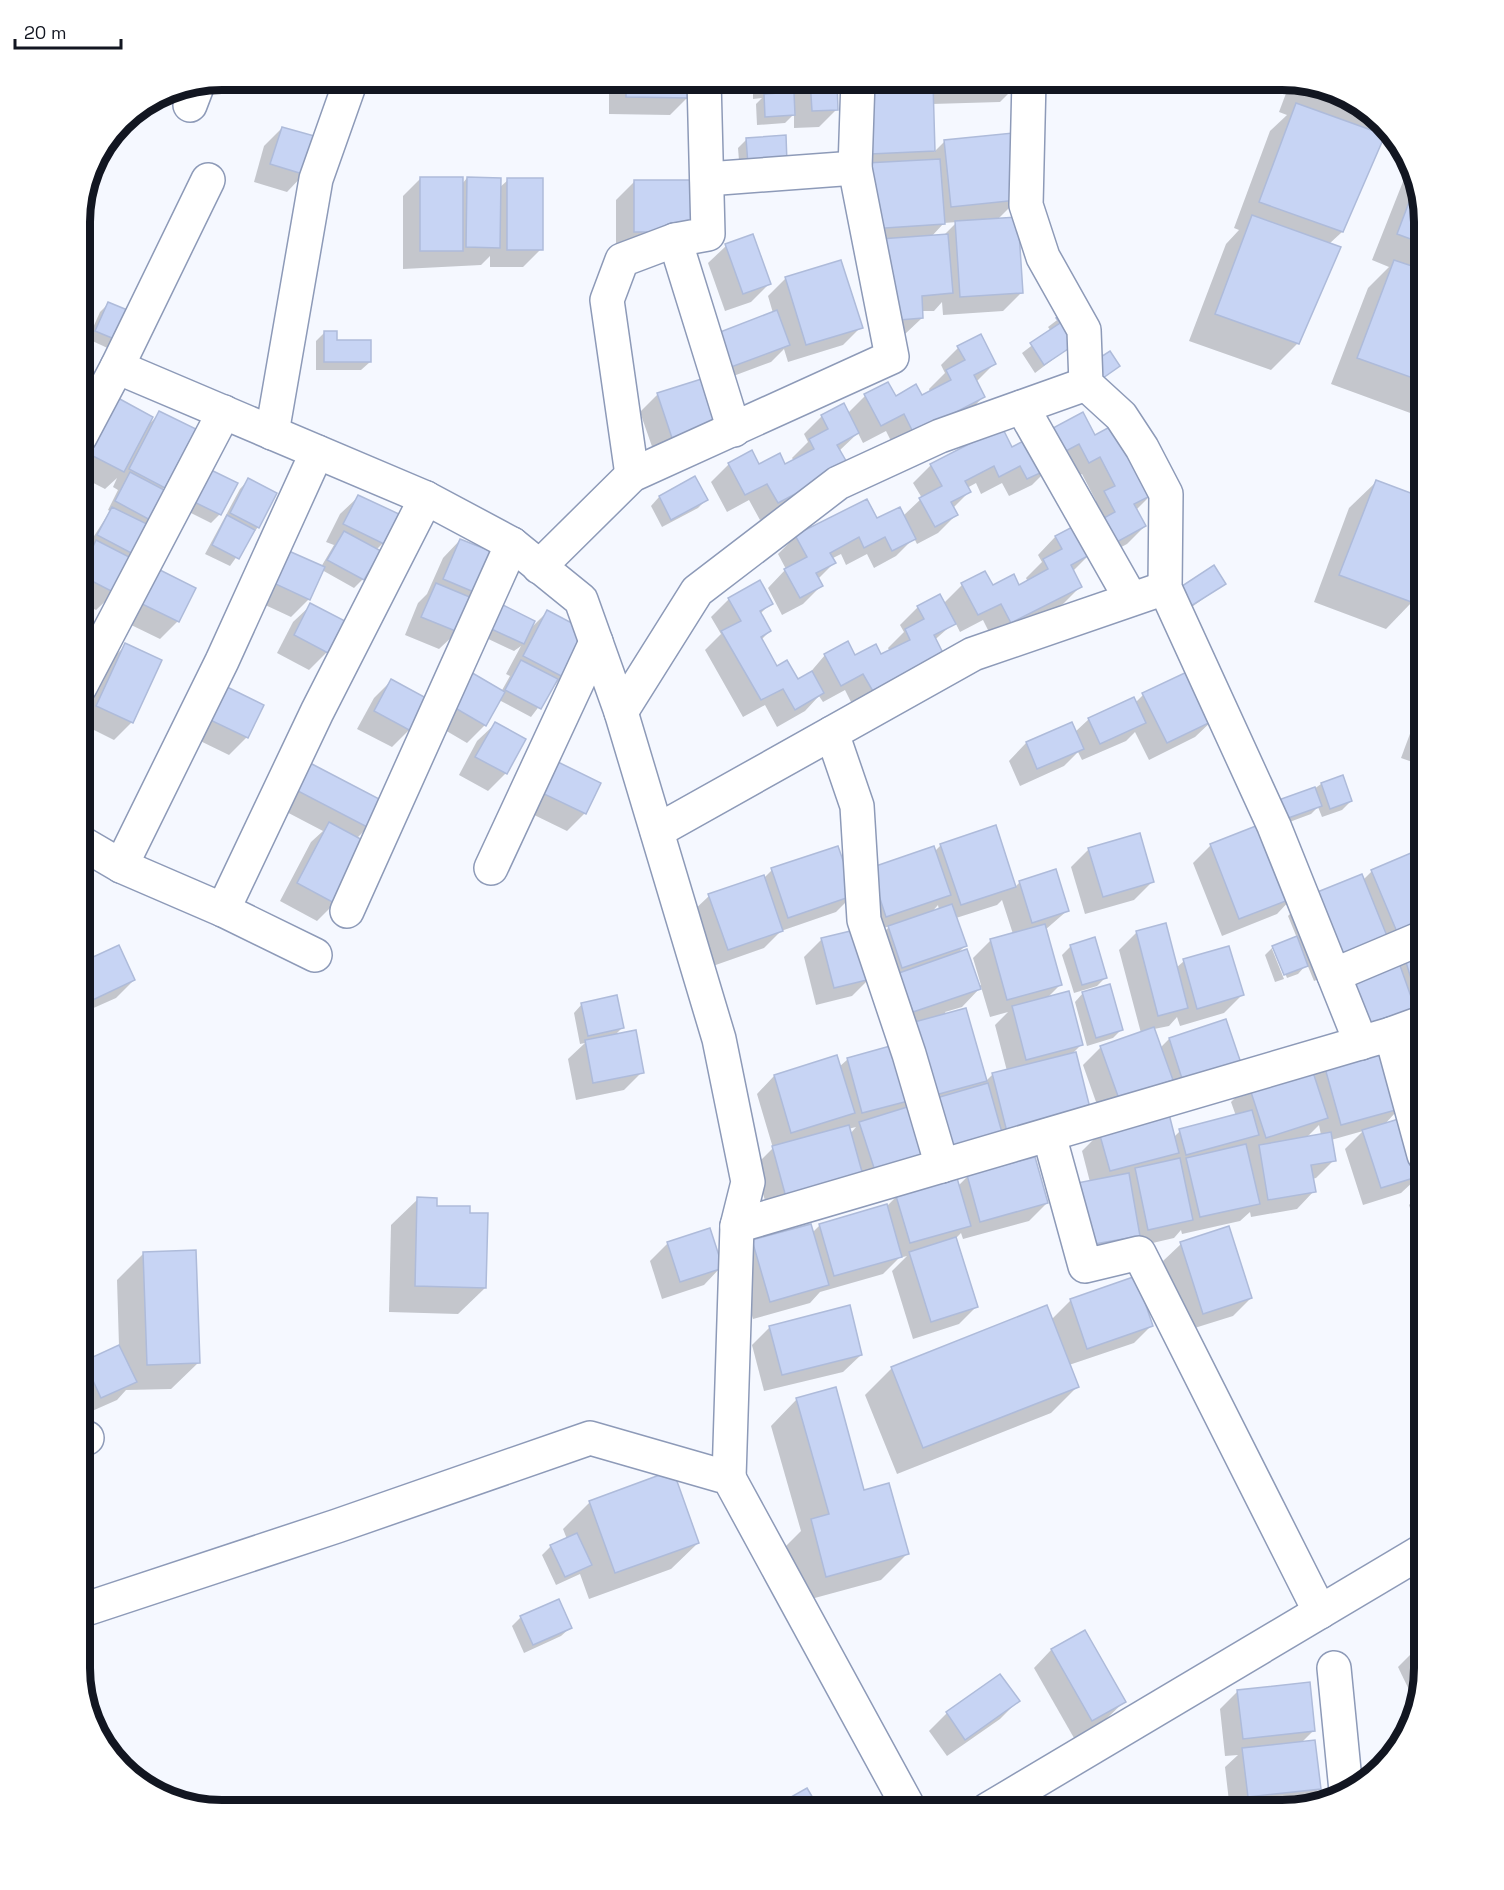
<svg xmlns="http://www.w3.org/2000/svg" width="1504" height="1890" viewBox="0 0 1504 1890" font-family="'Space Grotesk',sans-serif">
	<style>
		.shadow { fill: #0003; fill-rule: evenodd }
		.building { fill: #c7d4f4; stroke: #aebbda; stroke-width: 1.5 }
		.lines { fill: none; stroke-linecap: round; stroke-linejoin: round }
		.minor-casing { stroke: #8d9ab8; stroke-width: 36 }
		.minor { stroke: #fff; stroke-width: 33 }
		.rim { fill: none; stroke: #121621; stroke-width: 8 }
	</style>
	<rect width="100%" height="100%" fill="#f5f8ff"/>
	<g class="shadow">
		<path d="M609,80H688V97L670,115L609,114Z"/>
		<path d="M753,80H835L837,109L819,127L794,128V114L785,123L757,125L756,104L762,98L753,99Z"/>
		<path d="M918,80H1018V84L1000,102L932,104L934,152L945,141L1018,199L997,220L1021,293L1003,311L943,315L942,302L934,311H921L922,318L904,335L870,338L863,258L876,245L853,246L849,183L852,172L919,85ZM957,222L943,236L931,237L944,223Z"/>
		<path d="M1291,80L1353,99L1379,123L1370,131L1342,232L1329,244L1298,343L1271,370L1189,341L1226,244L1239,230L1234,228L1270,131L1287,115L1279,112Z"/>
		<path d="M282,128L304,174L287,192L254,182L264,146Z"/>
		<path d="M784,137L740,173L738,148L747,139Z"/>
		<path d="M1408,169L1424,222V403L1413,414L1331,384L1368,288L1389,267L1372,260Z"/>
		<path d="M421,178L462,184L467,178L499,188L508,180L541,249L523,267H490V256L481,265L403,269V196Z"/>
		<path d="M634,182L697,231L616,249V200Z"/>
		<path d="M726,246L769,284L751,302L725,311L708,263Z"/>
		<path d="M786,278L861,327L843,345L788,362L784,349L771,362L712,384L725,423L656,458L640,412L658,394L702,380L693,355L710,337L773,313L768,296Z"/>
		<path d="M109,303L135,315L114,351L88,339L100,312Z"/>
		<path d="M1065,314L1072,345L1035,373L1022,353L1051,331L1048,327Z"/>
		<path d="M325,332L336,341L370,362L361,370H316V341Z"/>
		<path d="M958,348L994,364L976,382L983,397L966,415L896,451L886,431L863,443L858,433L839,451L829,484L760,520L749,500L727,512L711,482L729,464L784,466L794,461L792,458L808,442L804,434L822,416L848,413L865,396L921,397L930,392L929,389L945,373L941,365Z"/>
		<path d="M160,413L164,487L151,520L114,593L96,610L80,602V558L93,545L89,544L110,511L108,510L118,490L113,487L117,478L105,489L80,476V458L100,418L149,424Z"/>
		<path d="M1054,429L1094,437L1153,493L1136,510L1145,526L1127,544L1097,560L1092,552L1073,571L1080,587L1063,604L993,640L983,620L960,632L955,622L855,710L845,690L823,702L819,696L805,711L777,727L765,705L743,717L705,650L721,634L711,617L729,599L771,603L760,614L770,631L761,640L777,668L798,681L808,675L825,655L881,656L890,652L888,648L904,632L900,625L918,607L944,603L962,585L1018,587L1028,582L1026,578L1042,562L1038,555L1055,537L1077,526L1096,501L1082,474L1071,480L1050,467L1032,485L1009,496L1002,483L981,494L976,483L967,488L969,492L953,508L956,515L938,533L917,544L914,538L896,556L874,568L867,554L846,565L841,554L831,559L834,563L818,579L821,586L803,604L782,615L768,588L786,569L778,554L796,536L903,516L922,498L913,483L931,465L1038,445Z"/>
		<path d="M695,478L706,500L698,508L662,527L651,506L659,497Z"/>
		<path d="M201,479L236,484L219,515L211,523L185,510Z"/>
		<path d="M248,480L258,527L230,566L205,554L240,489Z"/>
		<path d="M1376,482L1424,500V570L1412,602L1386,629L1314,602L1349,508Z"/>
		<path d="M358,497L383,543L376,550L379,551L362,580L354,588L322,570L309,599L291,617L250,598L264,568L321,567L334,545L326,542L340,514Z"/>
		<path d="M460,540L496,555L457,632L439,649L405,635L418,603L427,594L443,558Z"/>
		<path d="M1224,584L1182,614L1172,598Z"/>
		<path d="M140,588L178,621L160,639L123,621Z"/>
		<path d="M311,605L327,652L309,670L277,653L293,622Z"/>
		<path d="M547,612L562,676L531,717L499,700L485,725L467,743L433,723L452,691L501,692L510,676L506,674L521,646L514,651L482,636L493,614L531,628Z"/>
		<path d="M126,645L160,661L131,723L114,740L80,723L108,663Z"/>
		<path d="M392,680L409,730L392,747L357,729L374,698Z"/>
		<path d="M1143,695L1213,720L1195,737L1149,760L1135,732L1126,741L1082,760L1078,752L1064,766L1020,786L1009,761L1026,743L1075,732L1089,719L1135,703Z"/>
		<path d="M1424,696V766L1401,758Z"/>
		<path d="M205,705L247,737L229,755L190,736Z"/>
		<path d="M495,724L506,773L488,791L459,775L477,741Z"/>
		<path d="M540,781L585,813L567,831L526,811Z"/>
		<path d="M292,783L368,827L357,838L335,903L317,921L280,901L311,842L323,831L279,808Z"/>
		<path d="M1321,784L1351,801L1342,810L1322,817L1318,807L1311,814L1268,830L1294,896L1277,914L1222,936L1193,863L1211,845L1266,824Z"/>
		<path d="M941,845L1015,887L1020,882L1068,910L1045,930L1061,984L1046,999L1082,1044L1074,1052L1090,1115L770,1218L755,1166L773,1148L757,1094L774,1076L839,1067L848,1059L891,1047L871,945L890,926L868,933L855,893L836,912L781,931L764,948L710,967L691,913L709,896L764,878L772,870L852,888L934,852ZM1002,900L1013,934L991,940L973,958L981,985L978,986L957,954L965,946L956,918L997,905ZM938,905L939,910L931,913ZM981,987L990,1017L1008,1012L995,1025L1007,1071L993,1074L986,1081L945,1012L962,1007ZM856,1127L850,1134L848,1129Z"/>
		<path d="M1089,849L1152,882L1134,900L1085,914L1071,867Z"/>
		<path d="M1417,852L1424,871V930L1370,958L1314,981L1307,964L1298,974L1287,978L1275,949H1272L1284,979L1275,982L1265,955L1273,947L1297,938L1288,916L1306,898L1363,880L1372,871Z"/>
		<path d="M1137,932L1176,968L1184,961L1242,995L1224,1013L1180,1026L1177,1017L1169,1026L1154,1029L1160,1048L1169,1039L1225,1021L1241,1069L1101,1116L1083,1065L1101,1047L1141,1033L1119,950Z"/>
		<path d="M822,939L870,978L852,996L816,1005L804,957Z"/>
		<path d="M1424,943V1015L1344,1043L1345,976Z"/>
		<path d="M1071,946L1106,977L1097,986L1074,993L1062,955Z"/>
		<path d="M118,947L134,980L116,998L80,1014V965Z"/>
		<path d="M1083,993L1121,1030L1113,1038L1087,1046L1075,1002Z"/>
		<path d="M582,1004L622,1028L614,1036L642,1072L624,1090L576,1100L568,1059L585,1043L580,1044L574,1013Z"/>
		<path d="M1424,1036V1186L1418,1189L1415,1180L1401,1193L1363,1205L1345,1149L1363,1131L1331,1140L1334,1160L1316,1178L1312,1179L1314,1191L1297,1209L1251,1217L1250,1212L1240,1221L1182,1234L1181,1230L1174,1238L1071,1262L1090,1182L1082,1151L1100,1133L1173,1138L1180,1131L1236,1116L1231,1102L1249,1084ZM1420,1109L1401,1119L1384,1125L1395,1113L1396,1115ZM1319,1125L1321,1135L1306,1138Z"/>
		<path d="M1034,1158L1047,1203L1029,1221L963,1239L961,1233L955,1239L977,1306L959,1324L913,1339L892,1271L907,1256L899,1258L883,1274L820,1292L810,1303L753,1319L735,1260L753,1242L812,1233L820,1225L887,1206L896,1197L958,1186L967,1177Z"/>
		<path d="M1424,1189V1249L1409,1205Z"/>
		<path d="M418,1199L436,1207L485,1288L458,1314L389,1312L391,1225Z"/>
		<path d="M80,1214L91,1237L80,1247Z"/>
		<path d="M668,1243L721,1267L704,1285L662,1299L650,1261Z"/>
		<path d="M1181,1244L1251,1298L1233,1316L1185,1331L1163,1261Z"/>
		<path d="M144,1253L198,1363L171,1389L126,1390L117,1400L83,1415L80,1408V1367L85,1362L119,1346L117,1280Z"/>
		<path d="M1071,1300L1151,1326L1134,1343L1069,1365L1077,1387L1051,1413L897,1474L865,1395L891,1369L1046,1307L1051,1320Z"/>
		<path d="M770,1327L861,1355L843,1372L764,1391L752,1345Z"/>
		<path d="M797,1399L908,1553L881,1580L800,1602L785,1547L801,1531L771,1426Z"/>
		<path d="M590,1502L698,1543L671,1569L589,1599L580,1574L556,1585L542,1555L551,1546L567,1539L563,1529Z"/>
		<path d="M521,1617L570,1628L561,1636L524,1653L512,1626Z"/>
		<path d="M1084,1632L1124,1702L1106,1719L1074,1738L1034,1668L1051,1650Z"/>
		<path d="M1424,1645V1668L1415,1702L1398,1667L1416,1649Z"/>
		<path d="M1000,1676L1018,1701L1000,1719L947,1756L929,1731L947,1713Z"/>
		<path d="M1238,1691L1314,1730L1301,1743L1319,1789L1304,1804L1264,1810H1230L1225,1767L1238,1755L1225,1756L1220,1709Z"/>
		<path d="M806,1790L819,1810H771Z"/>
	</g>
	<g class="building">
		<path d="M626,80H690V98L626,97Z"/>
		<path d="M761,80H795V90L761,91Z"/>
		<path d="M810,80H837L838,110L812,111Z"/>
		<path d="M936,80H1019V85L937,87Z"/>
		<path d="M933,83L935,151L870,154L866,86Z"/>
		<path d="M1305,84L1353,99L1361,106L1304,85Z"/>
		<path d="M794,92L795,115L765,117L764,94Z"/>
		<path d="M1296,103L1385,135L1343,232L1259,202Z"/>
		<path d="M282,127L318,137L306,175L270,164Z"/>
		<path d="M1013,133L1019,200L951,207L944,140Z"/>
		<path d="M786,135L787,163L748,165L746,138Z"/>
		<path d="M940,159L945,224L870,229L866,163Z"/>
		<rect x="420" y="177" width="43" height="74"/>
		<path d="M467,177L501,178L500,248L466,247Z"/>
		<rect x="507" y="178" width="36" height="72"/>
		<rect x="634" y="180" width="64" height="52"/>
		<path d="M1414,189L1424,222V244L1397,234Z"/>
		<path d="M1252,215L1341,247L1299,344L1215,314Z"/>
		<path d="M1018,217L1023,293L960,297L955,221Z"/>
		<path d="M753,234L771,284L743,294L725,244Z"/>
		<path d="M948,234L953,293L922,296L923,318L887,321L880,239Z"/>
		<path d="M841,260L863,328L806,345L785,277Z"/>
		<path d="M1394,260L1424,270V382L1357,358Z"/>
		<path d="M108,302L137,314L124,343L95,331Z"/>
		<path d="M777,310L790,345L723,370L710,336Z"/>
		<path d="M1065,312L1074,345L1044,365L1030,343L1060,323L1056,318Z"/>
		<path d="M324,331H337V340H371V362H324Z"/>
		<path d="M981,334L996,364L974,375L985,397L914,434L904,414L881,426L864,394L888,382L896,396L916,384L922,395L951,380L946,370L965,360L957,346Z"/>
		<path d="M1110,351L1120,366L1103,378L1093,362Z"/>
		<path d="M711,376L727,424L673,441L657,393Z"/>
		<path d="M118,398L153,417L124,472L89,454Z"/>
		<path d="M844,403L859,433L837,445L849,466L778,503L767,484L745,495L728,463L752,450L759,464L780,453L785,464L814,449L809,439L828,429L821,415Z"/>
		<path d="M159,411L196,429L165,488L129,469Z"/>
		<path d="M1083,412L1095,435L1117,423L1154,494L1134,504L1146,526L1115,543L1102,519L1115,512L1104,491L1115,486L1100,457L1089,463L1079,444L1066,451L1053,428Z"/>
		<path d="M1002,427L1012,447L1035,435L1051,468L1027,479L1020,466L999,477L994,466L965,481L971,492L951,502L958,515L935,527L919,498L942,486L930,464Z"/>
		<path d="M209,469L238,483L221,515L192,501Z"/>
		<path d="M130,472L168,492L152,521L115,501Z"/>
		<path d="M695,476L708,500L671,520L659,496Z"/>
		<path d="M248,478L277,493L259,528L230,513Z"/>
		<path d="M1376,480L1424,498V574L1414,603L1339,575Z"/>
		<path d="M358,495L399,514L384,544L343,524Z"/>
		<path d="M867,499L877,518L900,507L916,539L892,551L885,537L864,548L859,537L830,553L836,563L816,573L823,586L800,598L784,569L807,557L795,535Z"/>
		<path d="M112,507L151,526L135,555L97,535Z"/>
		<path d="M227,515L255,530L239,559L212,545Z"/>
		<path d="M1078,524L1093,553L1071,565L1082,587L1011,623L1001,604L978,615L961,583L985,571L993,585L1014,574L1019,585L1048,569L1043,559L1062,549L1055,536Z"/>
		<path d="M344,531L381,551L364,580L327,560Z"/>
		<path d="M460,539L498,554L481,595L443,579Z"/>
		<path d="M96,540L133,559L115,593L80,575Z"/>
		<path d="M282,548L325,567L310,600L267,580Z"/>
		<path d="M1214,565L1226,584L1191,606L1179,588Z"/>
		<path d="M158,569L196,588L179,622L140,603Z"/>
		<path d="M760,580L773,604L760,611L771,631L761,637L777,666L787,660L798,679L812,671L824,693L795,710L783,689L761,700L721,631L741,621L728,598Z"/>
		<path d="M436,583L472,598L458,632L421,617Z"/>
		<path d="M940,594L956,624L934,635L945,657L874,693L863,674L841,686L824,654L848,641L855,655L876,644L881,654L910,640L905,629L924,619L917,606Z"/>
		<path d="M310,603L345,621L328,653L294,635Z"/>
		<path d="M501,604L535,621L524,644L489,628Z"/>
		<path d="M547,610L587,631L563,677L523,656Z"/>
		<path d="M125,643L162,660L133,723L96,706Z"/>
		<path d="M521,660L558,679L541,709L505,690Z"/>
		<path d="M1191,670L1215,720L1167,743L1142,693Z"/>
		<path d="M469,671L505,692L486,726L450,705Z"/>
		<path d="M391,679L428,699L411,731L374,711Z"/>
		<path d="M223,685L264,705L248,738L206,718Z"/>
		<path d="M1134,697L1146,723L1100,744L1088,718Z"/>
		<path d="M495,722L526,739L507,774L475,757Z"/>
		<path d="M1072,722L1084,749L1037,769L1026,742Z"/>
		<path d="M558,762L601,783L586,814L542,793Z"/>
		<path d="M310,763L383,801L369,828L296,790Z"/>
		<path d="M1343,775L1352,801L1330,809L1321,783Z"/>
		<path d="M1315,787L1322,806L1277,822L1270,803Z"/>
		<path d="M329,822L368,843L336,904L297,883Z"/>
		<path d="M1266,822L1296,897L1239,919L1210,844Z"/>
		<path d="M996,825L1016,887L961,905L940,844Z"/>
		<path d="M1140,833L1154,882L1103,897L1088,848Z"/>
		<path d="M838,846L855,895L788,918L771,868Z"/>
		<path d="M934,846L951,895L886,917L870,868Z"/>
		<path d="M1418,850L1424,867V921L1397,932L1371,870Z"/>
		<path d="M1056,869L1069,911L1032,923L1019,881Z"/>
		<path d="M1362,874L1389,941L1332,964L1305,897Z"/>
		<path d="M764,875L783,931L728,950L708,894Z"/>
		<path d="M952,904L967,946L902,968L888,926Z"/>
		<path d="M1166,923L1188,1008L1158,1016L1136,931Z"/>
		<path d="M1045,924L1062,985L1007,1000L990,939Z"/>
		<path d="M859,929L871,979L834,988L821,938Z"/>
		<path d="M1297,936L1308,966L1284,975L1272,946Z"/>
		<path d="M1095,937L1107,978L1082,985L1070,945Z"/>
		<path d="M1424,941V1004L1419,1005L1402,949Z"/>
		<path d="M119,945L135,980L80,1006V963Z"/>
		<path d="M1229,946L1244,995L1197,1009L1183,959Z"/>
		<path d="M967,949L981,989L913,1012L899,973Z"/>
		<path d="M1397,957L1415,1008L1361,1026L1344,975Z"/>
		<path d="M1110,984L1123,1030L1096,1038L1082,992Z"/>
		<path d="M1069,991L1083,1045L1026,1060L1012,1006Z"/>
		<path d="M617,995L624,1028L588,1036L581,1003Z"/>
		<path d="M966,1008L987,1081L928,1097L907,1024Z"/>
		<path d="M1226,1019L1243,1069L1185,1088L1169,1038Z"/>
		<path d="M1154,1027L1173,1080L1119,1099L1100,1046Z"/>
		<path d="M636,1030L644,1073L593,1083L585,1040Z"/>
		<path d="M1424,1034V1096L1398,1041Z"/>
		<path d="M901,1043L916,1099L862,1113L847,1058Z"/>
		<path d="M1385,1044L1403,1108L1341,1125L1323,1061Z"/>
		<path d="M1076,1052L1092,1116L1008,1136L992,1073Z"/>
		<path d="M837,1055L855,1113L791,1133L774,1075Z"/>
		<path d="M1310,1063L1328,1118L1266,1138L1248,1083Z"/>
		<path d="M988,1083L1003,1136L942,1154L926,1101Z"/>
		<path d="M917,1104L936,1162L878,1180L859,1122Z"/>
		<path d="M1252,1110L1259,1135L1186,1155L1179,1129Z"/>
		<path d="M1169,1114L1179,1153L1110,1171L1099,1132Z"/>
		<path d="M1402,1118L1420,1176L1381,1188L1362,1130Z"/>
		<path d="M849,1125L864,1179L787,1201L772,1146Z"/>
		<path d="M1331,1132L1336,1161L1311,1165L1316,1192L1268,1200L1259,1145Z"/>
		<path d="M1246,1144L1260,1204L1200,1217L1186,1158Z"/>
		<path d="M1035,1157L1048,1203L980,1222L967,1175Z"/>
		<path d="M1180,1158L1193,1220L1148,1230L1135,1168Z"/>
		<path d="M1129,1173L1140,1236L1089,1245L1077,1183Z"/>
		<path d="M957,1178L971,1226L910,1243L896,1196Z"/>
		<path d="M417,1197L437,1198V1206H470V1213H488L486,1288L415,1286Z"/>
		<path d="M887,1204L902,1257L834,1276L819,1224Z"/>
		<path d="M80,1210L92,1237L80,1243Z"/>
		<path d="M811,1224L829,1285L770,1302L752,1240Z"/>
		<path d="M1229,1226L1252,1298L1203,1314L1180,1242Z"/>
		<path d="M710,1228L723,1268L680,1282L667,1242Z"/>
		<path d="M956,1237L978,1307L931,1322L909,1252Z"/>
		<path d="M196,1250L200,1363L147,1365L143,1252Z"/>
		<path d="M1136,1276L1153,1326L1087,1349L1070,1299Z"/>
		<path d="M850,1305L862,1355L782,1375L769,1326Z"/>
		<path d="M1047,1305L1079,1387L923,1448L891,1367Z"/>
		<path d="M119,1345L137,1382L101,1398L84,1361Z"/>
		<path d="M836,1387L864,1490L889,1483L909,1554L826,1577L811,1519L829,1514L796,1398Z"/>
		<path d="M673,1470L699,1543L615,1573L589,1501Z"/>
		<path d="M577,1533L592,1565L565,1577L550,1545Z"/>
		<path d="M559,1599L572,1628L533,1645L520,1616Z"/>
		<path d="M1085,1630L1126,1702L1092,1721L1051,1649Z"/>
		<path d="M1424,1643V1667L1415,1648Z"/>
		<path d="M1000,1674L1020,1701L965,1740L946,1712Z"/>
		<path d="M1310,1682L1315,1731L1243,1739L1237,1690Z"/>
		<path d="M1315,1740L1321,1789L1248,1797L1242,1748Z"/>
		<path d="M807,1788L820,1810H768Z"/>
	</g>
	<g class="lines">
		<defs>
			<g id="minor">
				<path d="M1029,80L1026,205L1043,257L1084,330L1086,384L1121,416L1142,448L1166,494L1165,588L1274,826L1361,1043"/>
				<path d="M190,105L198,84"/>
				<path d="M707,179L855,168"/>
				<path d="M675,240L734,430"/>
				<path d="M117,367L208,180"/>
				<path d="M1022,407L1131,599"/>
				<path d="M272,433L316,179L351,80"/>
				<path d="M80,437L117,367L426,498L512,544L581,600L621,712L719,1039L748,1182L737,1226L729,1478"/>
				<path d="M632,475L607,300L622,260L675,240L708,234L704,80"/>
				<path d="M539,567L632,475L892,357L855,168L858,80"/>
				<path d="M80,687L224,412"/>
				<path d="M621,712L697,591L838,483L940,436L1086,384"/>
				<path d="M832,733L857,806L864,920L909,1054L942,1166"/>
				<path d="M657,831L973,654L1165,588"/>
				<path d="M80,842L121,866L223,910L315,955"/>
				<path d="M121,866L222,661L317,452"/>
				<path d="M491,868L596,642"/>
				<path d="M223,910L317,712L426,498"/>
				<path d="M347,911L512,544"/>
				<path d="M1334,975L1424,937"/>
				<path d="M1391,1034L1424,1022"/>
				<path d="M1049,1135L1085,1266L1139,1253L1320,1612"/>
				<path d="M737,1226L1391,1034L1424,1155"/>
				<path d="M80,1441L87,1438"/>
				<path d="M80,1611L337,1526L590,1438L729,1478L910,1810"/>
				<path d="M1334,1668L1346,1791"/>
				<path d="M987,1810L1424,1550"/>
			</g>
		</defs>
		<use href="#minor" class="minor-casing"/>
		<use href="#minor" class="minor"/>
	</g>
	<path d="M0 0H1504V1890H0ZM222 90H1282A132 132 0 0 1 1414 222V1668A132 132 0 0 1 1282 1800H222A132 132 0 0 1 90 1668V222A132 132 0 0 1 222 90Z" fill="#fff" fill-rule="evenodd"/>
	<path class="rim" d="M222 90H1282A132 132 0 0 1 1414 222V1668A132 132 0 0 1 1282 1800H222A132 132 0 0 1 90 1668V222A132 132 0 0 1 222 90Z"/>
	<path d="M15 39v9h106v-9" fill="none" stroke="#121621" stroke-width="3"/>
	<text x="24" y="39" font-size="18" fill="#121621" stroke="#ffffff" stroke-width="4.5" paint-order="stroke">20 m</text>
</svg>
